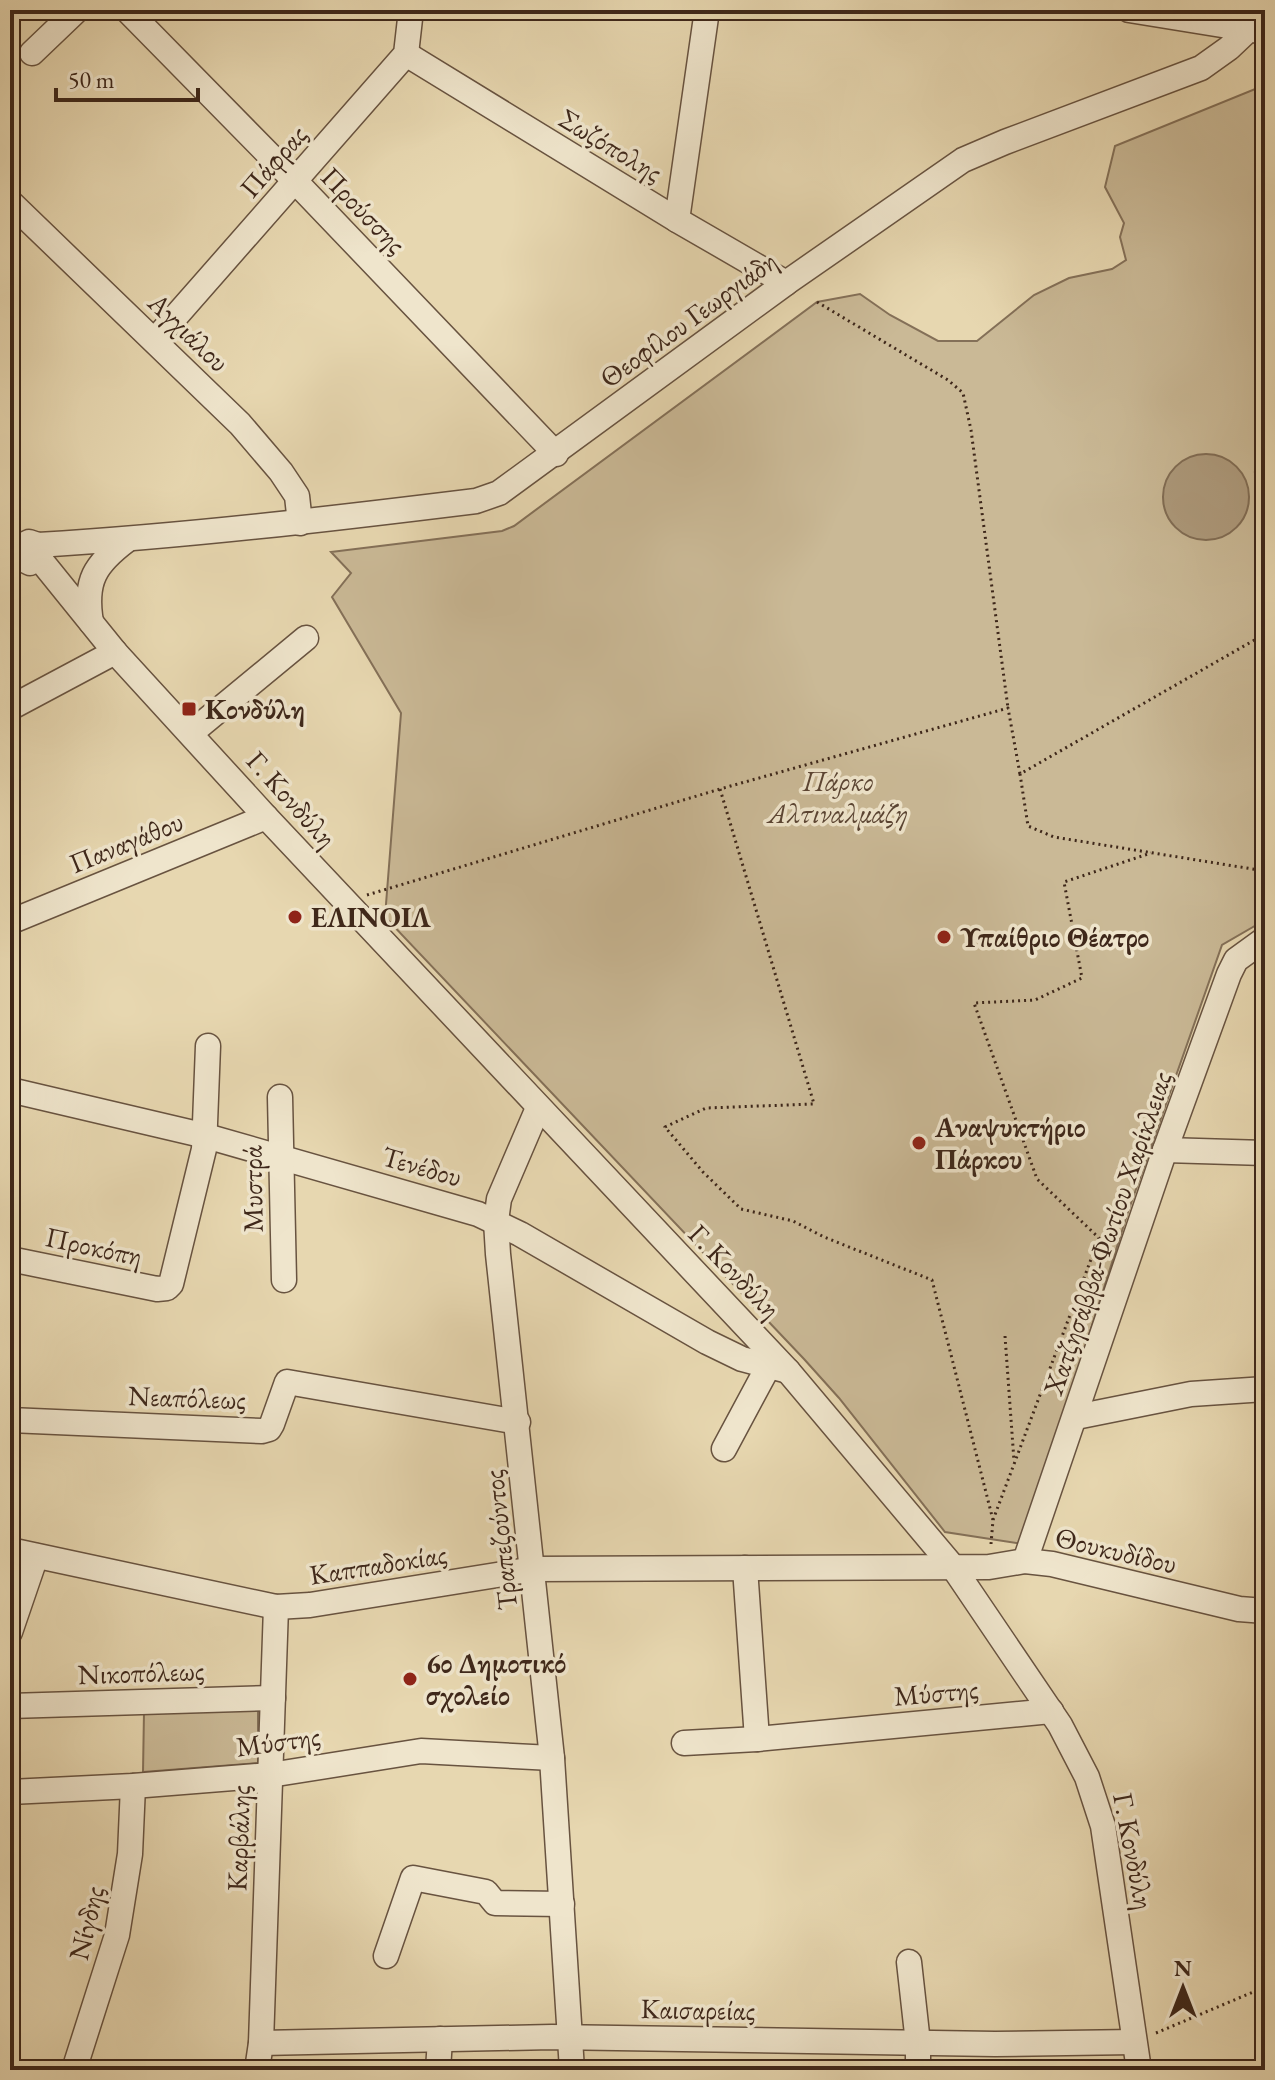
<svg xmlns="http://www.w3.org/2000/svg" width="1275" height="2080" viewBox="0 0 1275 2080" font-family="'EB Garamond',serif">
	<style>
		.green { fill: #cab996; stroke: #847058; stroke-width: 2 }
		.water { fill: #ae9b7d; stroke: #816d55; stroke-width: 2 }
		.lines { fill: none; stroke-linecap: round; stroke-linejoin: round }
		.minor-casing { stroke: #685340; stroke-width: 27 }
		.path { stroke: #3e271a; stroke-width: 3; stroke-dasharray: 2 4; stroke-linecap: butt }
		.minor { stroke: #efe5cc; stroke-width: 24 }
		.poi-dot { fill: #8f2418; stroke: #efe5cc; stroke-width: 3 }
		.labels { text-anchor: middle; stroke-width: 7; stroke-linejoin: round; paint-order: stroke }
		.street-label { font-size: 28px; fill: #3e271a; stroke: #efe5cc }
		.poi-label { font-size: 28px; font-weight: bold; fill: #3e271a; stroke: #efe5cc; text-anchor: start }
		.park-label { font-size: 28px; font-style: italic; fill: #5a4433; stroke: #efe5cc }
	</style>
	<rect width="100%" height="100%" fill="#e7d7b0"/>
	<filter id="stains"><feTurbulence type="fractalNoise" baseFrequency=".0025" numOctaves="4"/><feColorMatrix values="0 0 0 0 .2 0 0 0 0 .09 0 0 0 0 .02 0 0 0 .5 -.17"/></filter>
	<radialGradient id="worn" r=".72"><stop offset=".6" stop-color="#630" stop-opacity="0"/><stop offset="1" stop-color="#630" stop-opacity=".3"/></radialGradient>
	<g class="green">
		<path d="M1265,85V920L1222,945L1128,1212L1023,1544L945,1532L839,1398L804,1359L385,917L401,713L332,597L351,573L331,552L502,531L514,526L817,302L860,294L890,315L938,341H977L1034,295L1069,278L1112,269L1126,260L1120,237L1124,223L1105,187L1115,146Z"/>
		<path d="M258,1710V1763L143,1772L144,1712Z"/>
	</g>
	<circle class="water" cx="1206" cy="497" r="43"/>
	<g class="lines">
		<defs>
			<g id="minor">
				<path d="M127,10L295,181L556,454"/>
				<path d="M1129,10L1265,32"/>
				<path d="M32,53L77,10"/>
				<path d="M406,54L677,220L786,283"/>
				<path d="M10,202L240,424L281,472L297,496L300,523"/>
				<path d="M677,220L707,10"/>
				<path d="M155,340L406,54L411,10"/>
				<path d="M38,545C185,536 330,519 476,501L499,493L786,283L963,160L1005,142L1201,68L1229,48L1248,30"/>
				<path d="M39,558L30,563L24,560L20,555L23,545L29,542L38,545L41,551L39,558L115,652L266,817L788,1371L953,1567L1060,1725L1087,1777L1103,1826L1139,2070"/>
				<path d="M91,622C84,581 95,564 127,540"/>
				<path d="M10,708L115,652"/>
				<path d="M191,733L306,638"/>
				<path d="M10,922L266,817"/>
				<path d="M10,1090L206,1136L478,1214L520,1234L707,1342L742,1359L788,1371"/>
				<path d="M280,1097L284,1280"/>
				<path d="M538,1108L499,1199L496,1221L498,1254L552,1758L572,2070"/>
				<path d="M1165,1150L1265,1153"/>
				<path d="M10,1259L157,1289L167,1288L171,1284L204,1149L208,1046"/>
				<path d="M1076,1417L1191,1394L1265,1389"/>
				<path d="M10,1420L262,1431L269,1429L272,1424L287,1382L518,1422"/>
				<path d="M724,1449L768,1367"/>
				<path d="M10,1550L276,1607L310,1605L534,1569L989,1567L1025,1561L1052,1564L1239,1609L1265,1611"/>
				<path d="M1025,1561L1165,1150L1229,974L1236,960L1265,939"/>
				<path d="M745,1568L757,1739"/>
				<path d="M10,1632L36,1556"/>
				<path d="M10,1706L273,1698"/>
				<path d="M684,1743L757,1739L1051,1711"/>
				<path d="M10,1792L133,1786L270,1775L421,1751L552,1758"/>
				<path d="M386,1956L413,1878L486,1892L495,1903L562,1904"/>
				<path d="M909,1962L918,2043V2070"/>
				<path d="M261,2043L552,2037L995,2044L1134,2042"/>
				<path d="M74,2070L117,1935L130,1854L133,1786"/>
				<path d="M257,2070L261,2043L276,1607"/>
				<path d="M438,2070L440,2039"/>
			</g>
		</defs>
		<use href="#minor" class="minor-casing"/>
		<g class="path">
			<path d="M817,302L948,380L963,393L971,430L1008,708"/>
			<path d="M1254,471L1265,472"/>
			<path d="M1265,634L1020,774L1028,826L1054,837L1265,871"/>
			<path d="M367,895L720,789"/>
			<path d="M1005,1336L1014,1461"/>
			<path d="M993,1520L932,1280L824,1237L793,1221L741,1209L703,1172L665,1127L706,1108L814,1104L720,789L1008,708L1020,774"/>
			<path d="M991,1544L993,1520L1099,1238L1037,1179L974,1003L1035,1000L1082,978L1064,882L1151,853"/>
			<path d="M1156,2033L1265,1987"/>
		</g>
		<use href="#minor" class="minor"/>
	</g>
	<g class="poi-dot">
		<rect x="181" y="701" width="16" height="16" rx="4"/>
		<circle cx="295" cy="917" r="8"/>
		<circle cx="944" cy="937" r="8"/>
		<circle cx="919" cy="1143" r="8"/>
		<circle cx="410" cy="1679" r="8"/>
	</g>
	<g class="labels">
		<g class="street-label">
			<text transform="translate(611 145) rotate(31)" y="10">Σωζόπολης</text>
			<text transform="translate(273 161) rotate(-49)" y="10">Πάφρας</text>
			<text transform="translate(364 210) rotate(46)" y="10">Προύσσης</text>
			<text transform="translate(688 319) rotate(-36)" y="10">Θεοφίλου Γεωργιάδη</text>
			<text transform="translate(189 332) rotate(44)" y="10">Αγχιάλου</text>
			<text transform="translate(292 799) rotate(48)" y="10">Γ. Κονδύλη</text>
			<text transform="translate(126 842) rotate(-22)" y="10">Παναγάθου</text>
			<text transform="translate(422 1166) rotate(16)" y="10">Τενέδου</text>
			<text transform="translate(252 1189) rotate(-91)" y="10">Μυστρά</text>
			<text transform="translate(1107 1233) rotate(-71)" y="10">Χατζησάββα-Φωτίου Χαρίκλειας</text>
			<text transform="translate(94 1246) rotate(12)" y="10">Προκόπη</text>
			<text transform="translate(735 1271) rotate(46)" y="10">Γ. Κονδύλη</text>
			<text transform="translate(187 1397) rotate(2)" y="10">Νεαπόλεως</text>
			<text transform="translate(500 1540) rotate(-96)" y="10">Τραπεζούντος</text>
			<text transform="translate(1116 1550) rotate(13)" y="10">Θουκυδίδου</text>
			<text transform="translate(378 1564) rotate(-9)" y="10">Καππαδοκίας</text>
			<text transform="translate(141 1672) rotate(-2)" y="10">Νικοπόλεως</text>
			<text transform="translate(936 1692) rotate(-5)" y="10">Μύστης</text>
			<text transform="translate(278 1741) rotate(-8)" y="10">Μύστης</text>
			<text transform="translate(238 1838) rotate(-88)" y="10">Καρβάλης</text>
			<text transform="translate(1134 1851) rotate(79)" y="10">Γ. Κονδύλη</text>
			<text transform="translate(86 1923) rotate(-77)" y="10">Νίγδης</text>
			<text transform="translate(698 2009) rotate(1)" y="10">Καισαρείας</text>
		</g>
		<g class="poi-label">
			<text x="205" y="719">Κονδύλη</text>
			<text x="311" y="927">ΕΛΙΝΟΙΛ</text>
			<text x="960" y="947">Υπαίθριο Θέατρο</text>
			<text x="935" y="1137">Αναψυκτήριο<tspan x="935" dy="32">Πάρκου</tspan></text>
			<text x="426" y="1673">6ο Δημοτικό<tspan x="426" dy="32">σχολείο</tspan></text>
		</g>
		<g class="park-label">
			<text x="838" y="791">Πάρκο<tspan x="838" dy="32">Αλτιναλμάζη</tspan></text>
		</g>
	</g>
	<rect width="1275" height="2080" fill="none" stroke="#e7d7b0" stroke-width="40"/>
	<rect x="12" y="12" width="1251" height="2056" fill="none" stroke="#3e271a" stroke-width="4"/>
	<rect x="20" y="20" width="1235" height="2040" fill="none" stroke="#3e271a" stroke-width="2"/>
	<g transform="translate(1183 1988)" stroke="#efe5cc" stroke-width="6" paint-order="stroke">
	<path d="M0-6L14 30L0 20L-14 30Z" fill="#3e271a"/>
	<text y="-12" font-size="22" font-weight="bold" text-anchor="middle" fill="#3e271a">N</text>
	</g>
	<path d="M56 88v12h142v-12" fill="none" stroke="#3e271a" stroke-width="4"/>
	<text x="68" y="88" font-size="24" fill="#3e271a" stroke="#efe5cc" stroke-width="6" paint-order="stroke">50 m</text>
	<rect width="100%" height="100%" filter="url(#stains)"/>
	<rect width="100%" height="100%" fill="url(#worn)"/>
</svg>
